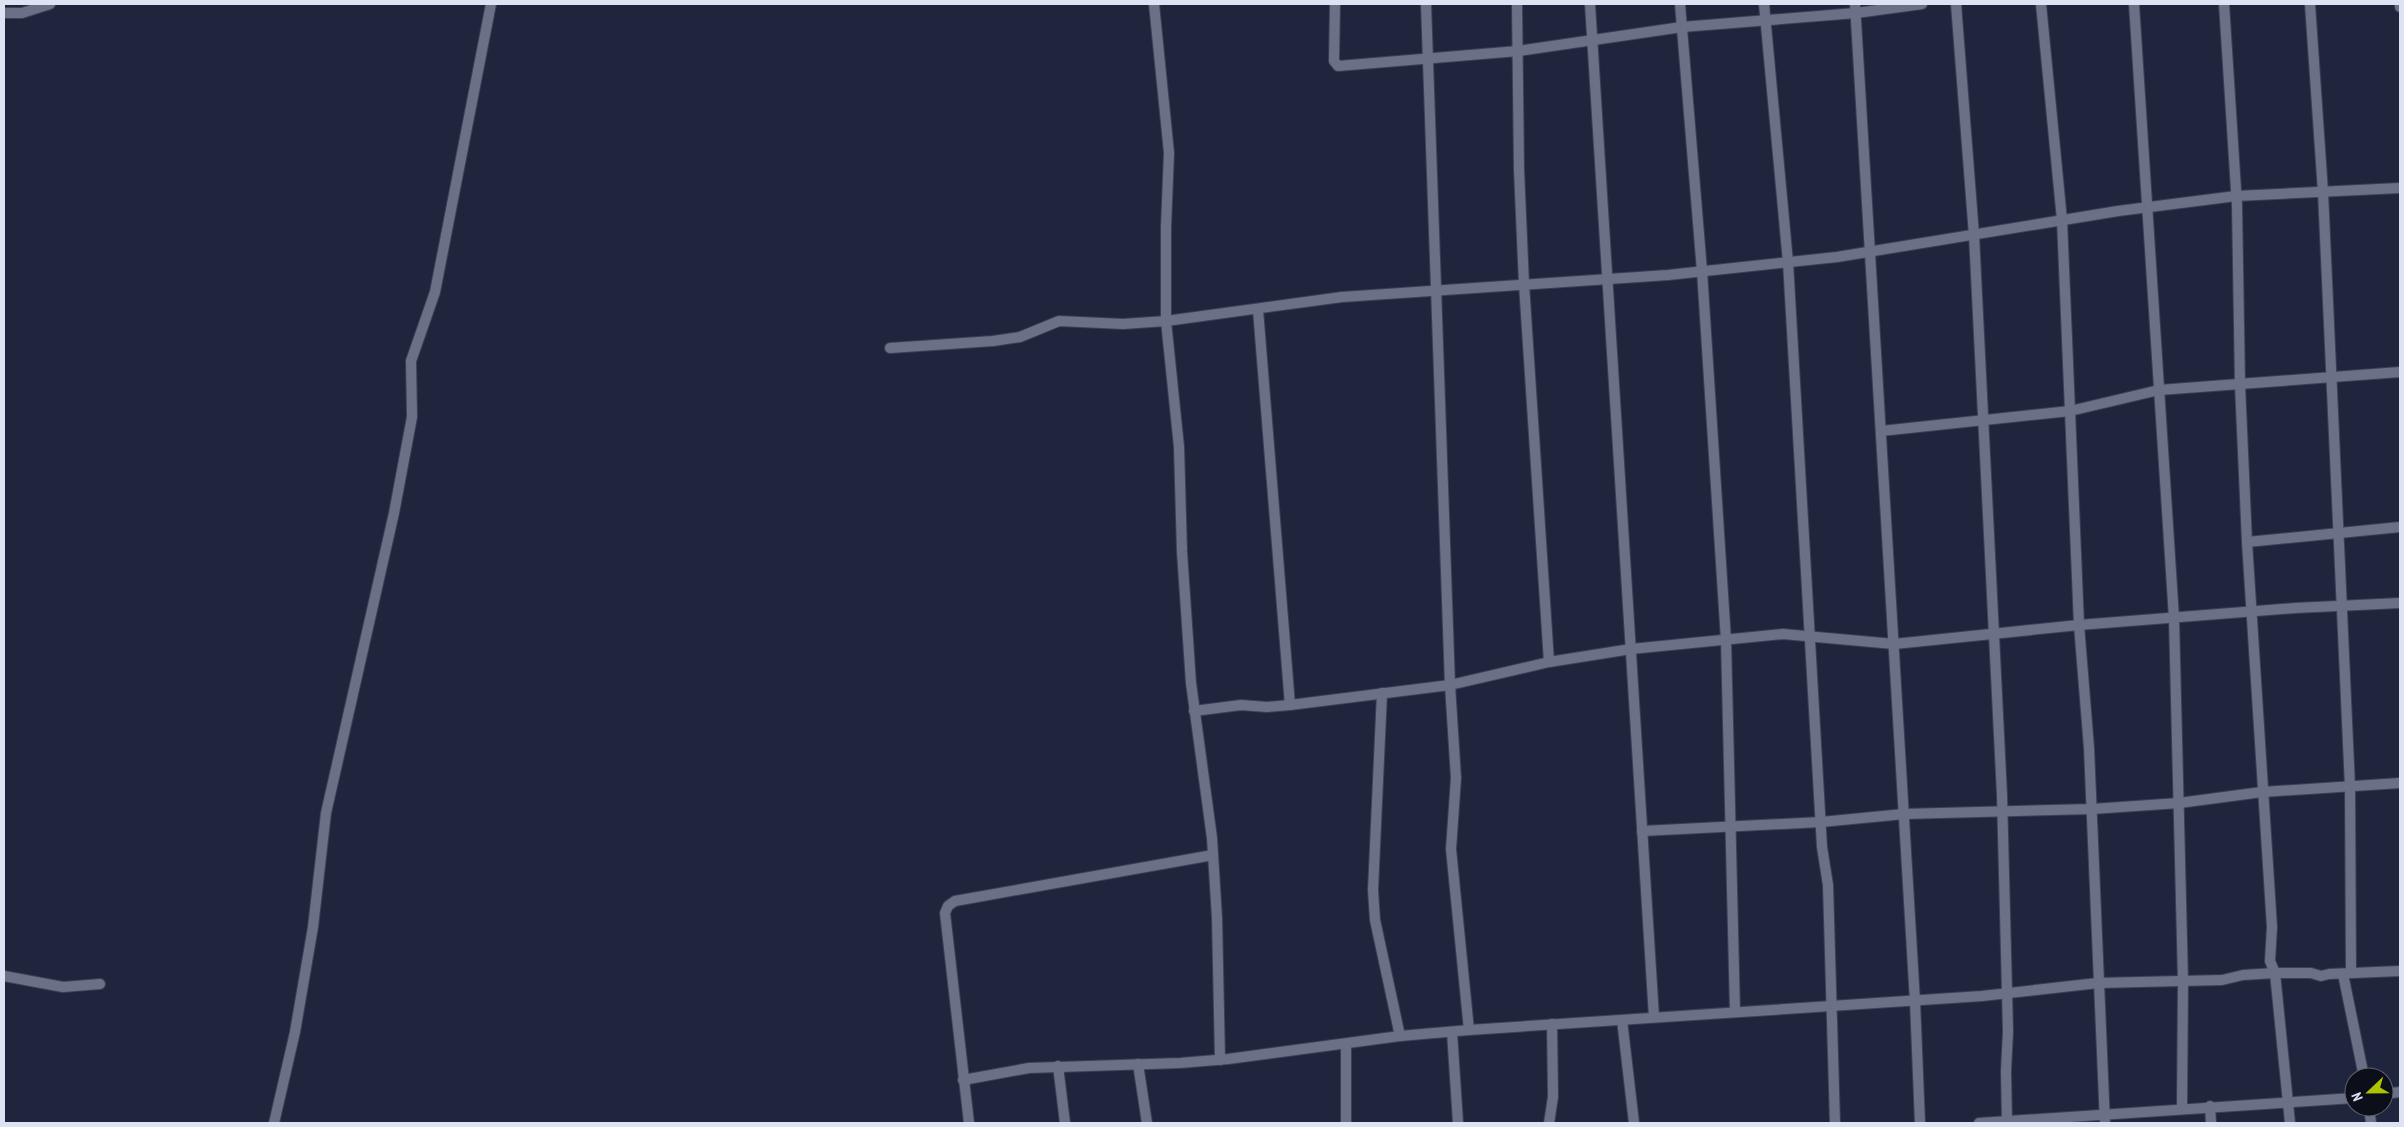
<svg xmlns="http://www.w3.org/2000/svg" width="2404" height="1127" viewBox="0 0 2404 1127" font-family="'PT Sans Narrow',sans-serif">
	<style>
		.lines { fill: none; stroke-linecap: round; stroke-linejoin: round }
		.street-casing { stroke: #3a4056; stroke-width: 12 }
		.street { stroke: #6a7186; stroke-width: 10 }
	</style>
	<rect width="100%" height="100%" fill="#1f253d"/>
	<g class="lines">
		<defs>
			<g id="street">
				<path d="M1154,4L1169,153L1166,227V321L1179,447L1182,552L1191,683L1212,838L1217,918L1220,1060"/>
				<path d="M1335,4L1334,61L1338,66L1518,51L1682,27L1856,13L1922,4"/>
				<path d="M1517,4L1519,170L1524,284L1549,662"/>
				<path d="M1590,4L1654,1017"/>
				<path d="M1680,4L1702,271L1726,640L1735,1012"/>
				<path d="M1764,4L1788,262L1822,847L1828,885L1835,1123"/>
				<path d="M1855,4L1915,1001L1920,1123"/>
				<path d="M1956,4L1974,235L2002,795L2008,1031L2006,1071L2007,1123"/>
				<path d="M2041,4L2062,220L2079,625L2089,748L2105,1123"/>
				<path d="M2134,4L2174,618L2183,981L2182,1109"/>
				<path d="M2224,4L2237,205L2240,385L2247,542L2272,927L2270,961L2275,973L2290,1123"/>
				<path d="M2310,4L2323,192L2350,787L2351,973"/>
				<path d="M2400,4V7"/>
				<path d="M4,13H22L50,4"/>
				<path d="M1258,310L1290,705"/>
				<path d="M890,348L993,341L1020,337L1059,321L1123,324L1166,321L1342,297L1668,275L1837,257L2118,211L2236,196L2400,188"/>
				<path d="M1881,431L2070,411L2159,390L2400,372"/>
				<path d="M2247,542L2400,527"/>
				<path d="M1382,693L1373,890L1375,920L1400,1036"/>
				<path d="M1194,711L1241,705L1267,707L1290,705L1450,685L1549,662L1631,649L1783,634L1894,644L2079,625L2295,608L2400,603"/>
				<path d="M1642,831L1821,822L1904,814L2092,809L2179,803L2262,792L2400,783"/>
				<path d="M2343,974L2364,1077"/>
				<path d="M4,976L63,987L100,984"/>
				<path d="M1622,1020L1634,1123"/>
				<path d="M1469,1030L1982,996L2098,983L2222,980L2243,975L2275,973H2311L2321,976L2329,974L2400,971"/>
				<path d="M1452,1032L1458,1123"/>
				<path d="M1346,1045V1123"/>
				<path d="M1138,1064L1147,1123"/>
				<path d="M1058,1066L1065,1123"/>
				<path d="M963,1080L1029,1068L1180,1063L1228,1059L1400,1036L1469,1030L1451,849L1456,778L1450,685L1426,4"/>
				<path d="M2384,1094L2400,1092"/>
				<path d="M2210,1106L2211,1123"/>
				<path d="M2369,1107L2371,1123"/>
				<path d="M274,1123L295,1032L313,927L326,813L394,513L412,417L411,361L435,292L491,4"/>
				<path d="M969,1123L945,913L948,906L955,901L1213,855"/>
				<path d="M1549,1123L1553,1097L1552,1024"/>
				<path d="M1979,1123L2354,1098"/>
			</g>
		</defs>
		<use href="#street" class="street-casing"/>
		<use href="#street" class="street"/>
	</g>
	<rect width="2404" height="1127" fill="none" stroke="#dee3f3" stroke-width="10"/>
	<g transform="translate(2369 1092) rotate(248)"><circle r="24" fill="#0c0f1a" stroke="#606471"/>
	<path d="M0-4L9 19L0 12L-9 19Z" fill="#b0c502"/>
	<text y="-8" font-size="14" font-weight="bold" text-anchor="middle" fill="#dee3f3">N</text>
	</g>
</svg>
